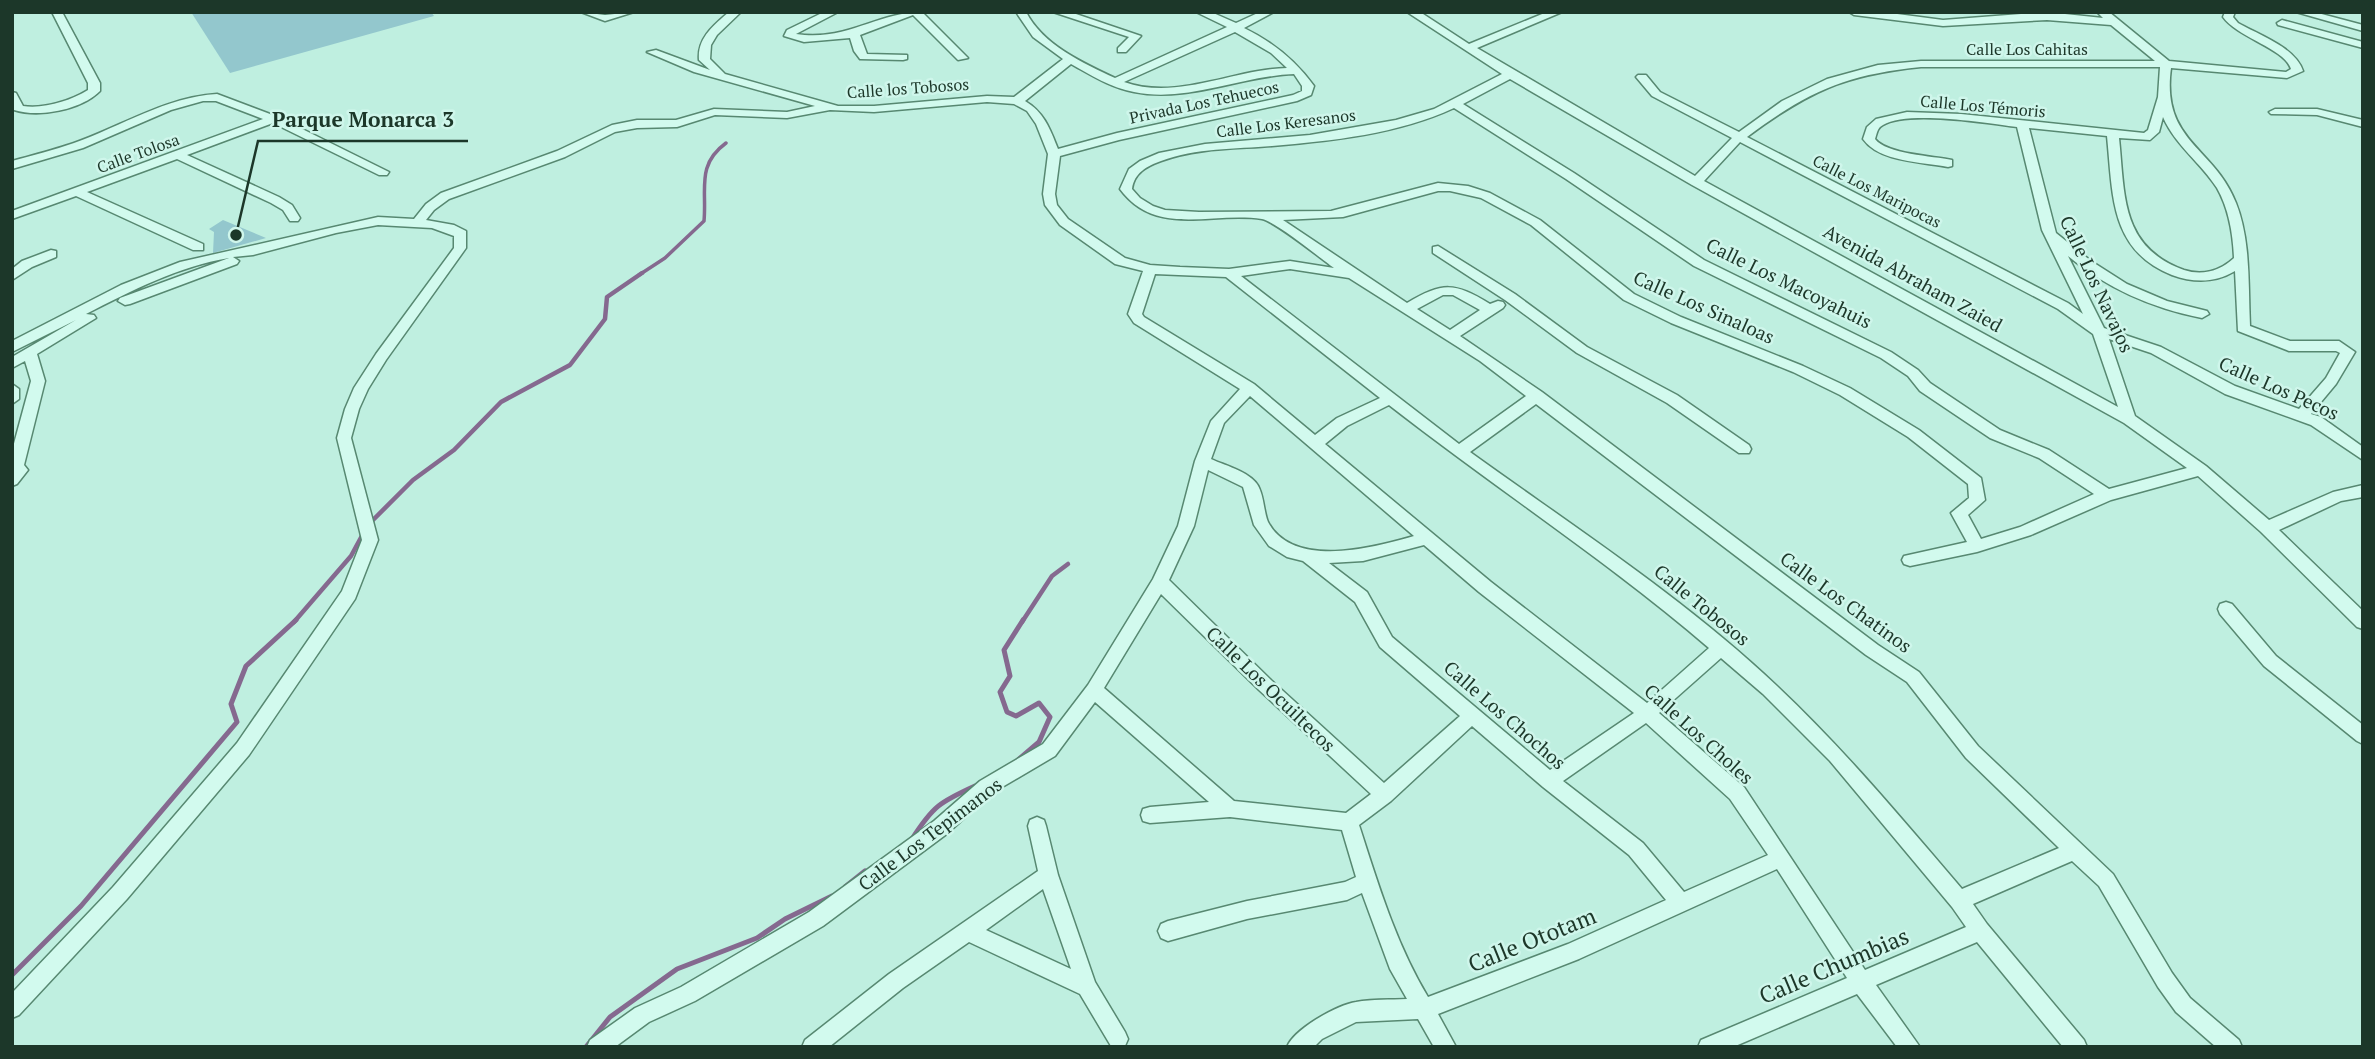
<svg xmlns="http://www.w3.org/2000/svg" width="2375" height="1059" viewBox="0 0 2375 1059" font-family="'PT Serif',serif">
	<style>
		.green { fill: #93c7cd }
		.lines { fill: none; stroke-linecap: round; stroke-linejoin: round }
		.stream-far2 { stroke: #85698f; stroke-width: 3.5 }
		.stream-far1 { stroke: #85698f; stroke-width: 4.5 }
		.stream { stroke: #85698f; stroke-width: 5 }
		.minor-casing { stroke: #578871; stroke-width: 3 }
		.minor { fill: #d2faee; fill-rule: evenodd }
		.labels { text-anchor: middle; stroke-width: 5; stroke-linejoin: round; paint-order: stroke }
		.far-street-label { font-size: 16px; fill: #1c3729; stroke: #cff6eb }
		.street-label { font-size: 19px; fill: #1c3729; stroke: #cff6eb }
		.near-street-label { font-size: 23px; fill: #1c3729; stroke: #cff6eb }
		.leader { fill: none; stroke: #1c3729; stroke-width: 2.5 }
		.callout-dot { fill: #1c3729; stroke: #cff6eb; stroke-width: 2.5 }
		.callout-label { font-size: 21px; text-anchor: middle; font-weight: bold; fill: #1c3729; stroke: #cff6eb; stroke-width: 5; stroke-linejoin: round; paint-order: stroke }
	</style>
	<rect width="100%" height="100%" fill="#bfefe0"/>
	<g class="green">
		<path d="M191,12H431L434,16L230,73Z"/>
		<path d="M223,220L266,238L213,253L214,232L209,229Z"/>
	</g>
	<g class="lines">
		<path class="stream-far2" d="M639,275L665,258L704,221C707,189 696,165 726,143"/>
		<g class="stream-far1">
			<path d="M371,522L413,480L454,450L501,402L570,365L605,319L607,297L642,273"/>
			<path d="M294,622L351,556L364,532"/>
			<path d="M1022,622L1052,576L1068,564"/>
		</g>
		<g class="stream">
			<path d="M1018,760L1039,742L1050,717L1039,703L1016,716L1007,712L1000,692L1010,676L1004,650L1023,620"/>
			<path d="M912,839C933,806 940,802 975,786"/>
			<path d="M845,887L865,871"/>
			<path d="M12,975L81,906L237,722L231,704L246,666L296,620"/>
			<path d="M586,1047L610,1017L677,969L757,938L785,919L832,896"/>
		</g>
		<defs>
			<g id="minor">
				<path d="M52,12H62L100,83V91C81,110 39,118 14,110L12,92L16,93L23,106C44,109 70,101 88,90V83Z"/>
				<path d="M581,12L605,15L634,12L605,21Z"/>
				<path d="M729,12H741L717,35L711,45L710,59L725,74L838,106H874L987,96L1014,97L1063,59L1033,37L1016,12H1026C1043,45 1083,63 1115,78L1227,27L1196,12H1211L1236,23L1260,12H1274L1244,28C1273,42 1296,61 1314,86L1311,95L1297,101L1119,140L1060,156L1055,194L1057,205L1068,219L1125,258L1150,265L1180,267L1229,269L1290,261L1334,268C1320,258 1276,222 1262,219C1212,211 1156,238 1120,189L1129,169L1140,161L1159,153L1205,144L1310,135L1396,120L1434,109L1502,74L1407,12H1420L1469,44L1547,12H1562L1477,48L1695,176L1732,138L1652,96L1636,77L1638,75H1646L1660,92L1739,132L1782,101L1827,79L1878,65L1921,61H2155L2111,25L2047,20L1943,26L1854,15L1849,12H1882L1943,20L2046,12L2103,18L2097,12H2109L2169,61L2286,72L2291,69C2284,48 2238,38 2223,17L2225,12H2235L2233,17L2238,23C2259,35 2295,47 2303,71L2287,78L2171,68C2161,142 2214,146 2236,203C2251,241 2248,285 2250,326L2290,341H2339L2355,352L2336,384L2311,414L2321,417L2363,447V460L2311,425L2225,394L2151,353L2109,339L2135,416L2206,466L2269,520L2333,492L2363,485V497L2341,501L2279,530L2363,611V629L2357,627L2261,532L2198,476L2111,500L2031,535L1977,552L1910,566L1904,564L1902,560L1904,556L1967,542L1951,513L1969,498L1968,484L1908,437L1840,395L1793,372L1671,323L1624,300L1531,225L1481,198L1450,191H1438L1343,217L1283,220L1407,303C1443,282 1454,282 1490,304L1498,301L1503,302L1505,305L1503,308L1460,336L1542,392L1878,645L1919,672L1978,746L2113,874L2172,973L2190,998L2239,1040L2242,1047H2216L2176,1012L2158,987L2099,886L2072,861L1973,904L1987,924L2084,1040L2087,1047H2063L1977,942L1876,985L1920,1047H1897L1857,994L1733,1047H1698L1701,1040L1847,978L1777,869L1579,959L1438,1014L1456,1047H1434L1418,1019L1356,1022L1322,1039L1314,1047H1287C1294,1029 1337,1005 1356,1002C1372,999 1390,1000 1407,999L1390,969L1362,893L1347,900L1247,919L1168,941L1161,938L1158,931L1161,924L1168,921L1247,901L1345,882L1356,877L1342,830L1230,817L1150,823L1143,821L1141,815L1143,809L1150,807L1209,802L1095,702L1055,756L992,793L948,833L823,926L695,1001L649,1022L615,1047H587L590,1040L635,1008L681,987L809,912L934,821L980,781L1043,744L1088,685L1153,579L1178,526L1195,461L1211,421L1240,389L1134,323L1128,314L1143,271L1115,264L1060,225L1045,205L1043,194L1048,154L1036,124L1027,111L1014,104L987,102L874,112L830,110L787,118L715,115L677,127L637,128L615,132L565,157L449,199L434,210L426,220L454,225L466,231V248L386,360L368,389L359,409L351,438L378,540L355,599L249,755L127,899L19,1015L12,1018V993L113,887L237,743L342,591L362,540L337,438L345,409L354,388L376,354L454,248V236L432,228L378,225L336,233L253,255L233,257L239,261L237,264L130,304L125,305L118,301L120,298L229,258C179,266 131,291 86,314L94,315L96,318L37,354L45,381L24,465L28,470L17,484L12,486V451L31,381L25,361L12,368V357L76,320L12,352V341L121,285L180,262L378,217L414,219L426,204L441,193L557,151L612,125L637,120H676L714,109L787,112L815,106L694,72L647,52L656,50L710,70L699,60C697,38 714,25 729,12ZM1235,32L1271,53L1287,68C1234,69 1177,101 1124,82ZM1071,64C1091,75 1111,88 1134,92C1187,103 1241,76 1294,74L1302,86V91L1293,95L1117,133L1058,149C1050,129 1044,112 1025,101ZM1921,67H2160L2158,97L2148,130L2144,133L1961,114L1907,112L1876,119L1867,127L1863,139C1879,162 1922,162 1948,167L1952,166V160C1933,156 1886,154 1875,139C1877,133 1877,128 1883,125C1907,110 1987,123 2017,127L2042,230L2083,314L2068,303L1747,137C1809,91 1844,75 1921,67ZM1510,79L1692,185L2124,423L2187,468L2109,489L2049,450L2000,430L1930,383L1918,370L1891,352L1704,260L1574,173L1463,104ZM1454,108L1566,179L1694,266L1881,358L1908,376L1920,391L1990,438L2039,458L2094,494L2020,527L1981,539L1968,515L1985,500L1981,478L1919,430L1850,388L1803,366L1681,317L1634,294L1540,220L1490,193L1468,186L1438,183L1331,211L1199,212L1165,210L1153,206L1140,198L1132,189C1134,173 1147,166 1161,161C1196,148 1235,149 1272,146C1332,141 1398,134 1454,108ZM2163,117C2175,145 2201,163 2217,188C2229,209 2233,234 2234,258C2220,271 2202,276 2184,270C2120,247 2125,195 2119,138L2150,140L2159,132ZM2029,128L2107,136C2113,194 2109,250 2172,275C2194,283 2215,283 2235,271L2238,331L2289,351H2336L2340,353L2326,378L2299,409L2235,386L2161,347L2104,328L2068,256C2108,289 2152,308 2202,318L2209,314L2207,311L2167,301L2127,284L2091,261L2056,233ZM1740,142L2058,309L2093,334L2118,407L1704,181ZM1290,269L1349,278L1480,361L1526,396L1459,444L1241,276ZM1155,274L1226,277L1380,398L1337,418L1315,435L1254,384L1144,317L1142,314ZM1443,295H1453L1480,310L1450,330L1417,309ZM1250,396L1414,536C1373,548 1293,569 1268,522C1264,512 1264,500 1260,490C1255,473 1226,466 1211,459L1224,423ZM1536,404L1866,655L1907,682L1966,758L2059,848L1962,889C1902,819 1844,749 1777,686C1684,598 1574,527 1470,452ZM1389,405C1495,488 1608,561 1709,648L1647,703L1491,582L1325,444L1347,426ZM1208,470L1243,487L1254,525L1269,546L1287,557L1303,561L1355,602L1380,647L1460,716L1384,783L1271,680L1169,580L1194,526ZM1424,545L1479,592L1634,713L1550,770L1392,637L1367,592L1329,563L1363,561ZM1161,594L1259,690L1371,794L1346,813L1234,801L1104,688ZM1721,658L1763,694L1830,761L1952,907L1966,927L1865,970L1744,787L1659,713ZM1646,723L1730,799L1768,855L1684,892L1643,843L1563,781ZM1472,726L1543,787L1629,855L1666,900L1568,944L1428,997C1396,944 1378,884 1359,825L1391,801Z"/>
				<path d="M824,12H838L796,34C846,42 877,12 922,12L968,58L958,60L913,15L860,35L867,54L907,55V59L903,60L860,59L854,51L850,38L804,42L784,36L787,30Z"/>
				<path d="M1053,12H1070L1141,36L1126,52H1118V48L1129,37Z"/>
				<path d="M2296,12H2314L2363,25V31Z"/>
				<path d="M2282,20L2363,42V48L2278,25L2277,23Z"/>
				<path d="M217,94L278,117L389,172L387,175H379L273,123L187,155L279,197L292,205L300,218L298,221H290L283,210L271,203L177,159L87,192L203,244V250H193L76,196L12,219V211L263,119L216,101H203L171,110L83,148L12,169V161C33,155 54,150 74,143C122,126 166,97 217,94Z"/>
				<path d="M2275,109H2317L2363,120V127L2317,115L2271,114L2269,112Z"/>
				<path d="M1438,246L1515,294L1587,347L1677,395L1749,445L1751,449L1749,453H1739L1667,403L1577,353L1505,300L1433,253V247Z"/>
				<path d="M51,250L56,251V257L32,267L12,280V269L22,261Z"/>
				<path d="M12,384L19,389V399L12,404Z"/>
				<path d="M2226,602L2232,604L2276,656L2363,725V744L2357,741L2264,666L2220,614L2218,609L2220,604Z"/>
				<path d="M1037,817L1044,820L1046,826L1058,875L1095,982L1125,1032L1128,1039L1125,1046H1111L1080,994L969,942L903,988L829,1047H802L805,1040L889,974L1038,871L1028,826L1030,820ZM1043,889L1071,969L986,930Z"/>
			</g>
		</defs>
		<use href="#minor" class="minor-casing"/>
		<use href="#minor" class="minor"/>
	</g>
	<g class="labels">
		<g class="far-street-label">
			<text x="2027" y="55">Calle Los Cahitas</text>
			<text transform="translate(908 88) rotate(-4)" y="6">Calle los Tobosos</text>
			<text transform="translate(1204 102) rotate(-12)" y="6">Privada Los Tehuecos</text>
			<text transform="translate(1983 106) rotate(5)" y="6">Calle Los Témoris</text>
			<text transform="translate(1286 123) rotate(-7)" y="6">Calle Los Keresanos</text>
			<text transform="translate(138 153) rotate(-20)" y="6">Calle Tolosa</text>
			<text transform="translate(1877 191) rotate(27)" y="6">Calle Los Maripocas</text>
		</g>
		<g class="street-label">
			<text transform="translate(1913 278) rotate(29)" y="7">Avenida Abraham Zaied</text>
			<text transform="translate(1789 283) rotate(26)" y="7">Calle Los Macoyahuis</text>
			<text transform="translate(2097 284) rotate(65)" y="7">Calle Los Navajos</text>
			<text transform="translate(1704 307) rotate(24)" y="7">Calle Los Sinaloas</text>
			<text transform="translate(2279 388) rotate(24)" y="7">Calle Los Pecos</text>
			<text transform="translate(1846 602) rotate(36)" y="7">Calle Los Chatinos</text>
			<text transform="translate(1702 605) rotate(39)" y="7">Calle Tobosos</text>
			<text transform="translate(1271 689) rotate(44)" y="7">Calle Los Ocuiltecos</text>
			<text transform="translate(1505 715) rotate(41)" y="7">Calle Los Chochos</text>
			<text transform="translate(1699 734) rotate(42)" y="7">Calle Los Choles</text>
			<text transform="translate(930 834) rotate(-37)" y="7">Calle Los Tepimanos</text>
		</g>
		<g class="near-street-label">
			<text transform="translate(1532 940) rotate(-22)" y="8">Calle Ototam</text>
			<text transform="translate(1834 966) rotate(-23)" y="8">Calle Chumbias</text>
		</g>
	</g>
	<path class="leader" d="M236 235L258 141H468"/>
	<circle class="callout-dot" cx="236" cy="235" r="7"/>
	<g class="callout-label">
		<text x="363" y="127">Parque Monarca 3</text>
	</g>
	<rect width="2375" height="1059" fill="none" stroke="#1c3729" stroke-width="28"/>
</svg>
